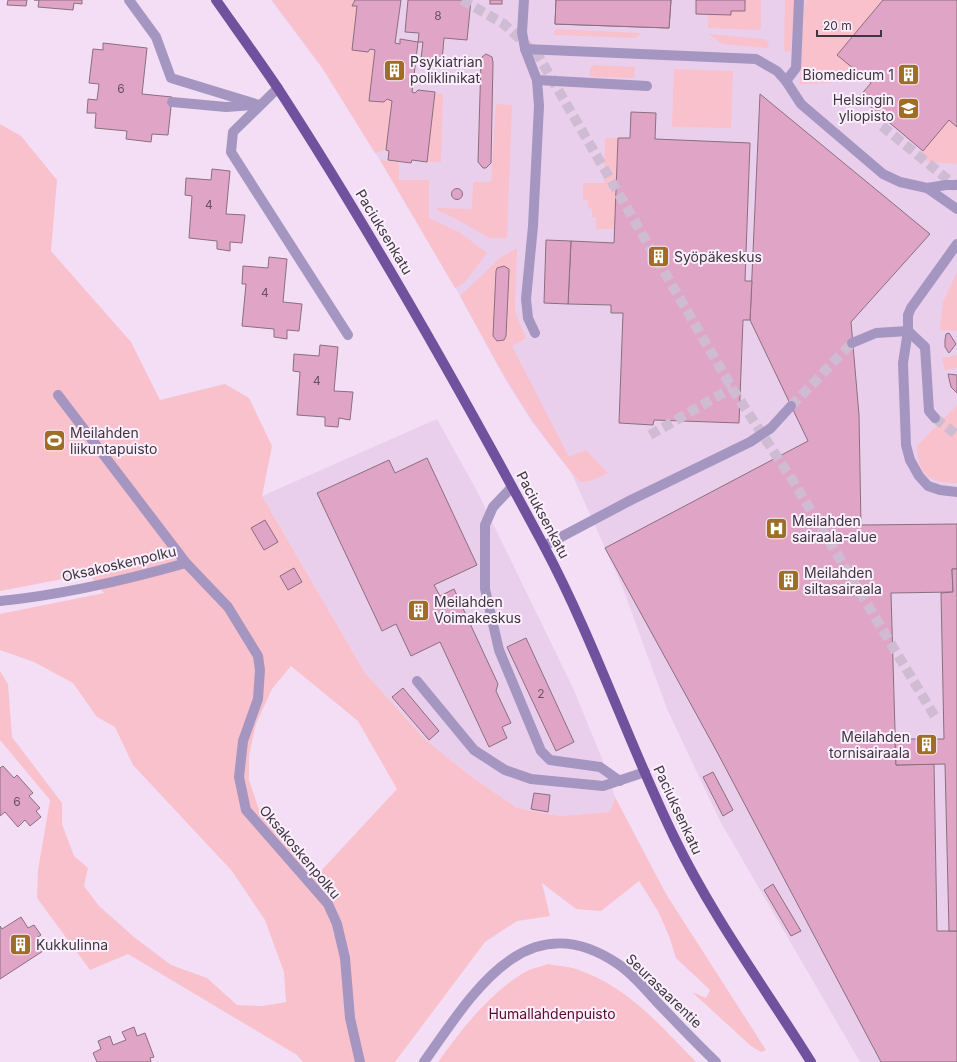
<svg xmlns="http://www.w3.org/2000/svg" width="957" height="1062" viewBox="0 0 957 1062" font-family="Inter,sans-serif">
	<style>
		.built { fill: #eacfed }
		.green { fill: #f9c1cb; fill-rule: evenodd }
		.building { fill: #e0a5c6; stroke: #896f7d }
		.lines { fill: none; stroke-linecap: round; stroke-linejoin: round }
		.minor-tunnel { stroke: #cfbcd2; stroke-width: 10; stroke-dasharray: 10 5; stroke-linecap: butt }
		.minor { stroke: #a596c1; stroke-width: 10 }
		.major { stroke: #6f519d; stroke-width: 10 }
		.labels { text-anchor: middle; stroke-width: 4; stroke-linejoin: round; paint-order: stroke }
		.number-label { font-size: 12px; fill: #675262 }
		.poi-label { font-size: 14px; fill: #3f3640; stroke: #fbeffd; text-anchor: start }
		.street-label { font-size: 14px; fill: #3f3640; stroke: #fbeffd }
		.park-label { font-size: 14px; fill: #5b0a27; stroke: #fbeffd }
	</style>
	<rect width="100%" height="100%" fill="#f3def6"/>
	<g class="built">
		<path d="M271,0H957V1062H860L720,821L667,709L622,586L571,472L532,422L505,379L460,296L405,201L323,69Z"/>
		<path d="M437,419L477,491L573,688L601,756L615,797L610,812L559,816L517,808L468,774L426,740L365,673L262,496Z"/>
	</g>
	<g class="green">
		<path d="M272,0H355L352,6H357L352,50L368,52L370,49L375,50L369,101L384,102L387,99L392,101L386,150L375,153L323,69Z"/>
		<path d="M745,0H761V30L708,28V14L730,15L731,11H745Z"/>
		<path d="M785,0H795L791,52L784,51Z"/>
		<path d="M806,0H883L837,55L851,67L831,83L800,84L804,9Z"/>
		<path d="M557,29L642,33L635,38L554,35V31Z"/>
		<path d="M709,34L765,39L769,43L768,48L722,44Z"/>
		<path d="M594,65L635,67L634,78L590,77V69Z"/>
		<path d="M674,69L733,71L731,128L672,127Z"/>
		<path d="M435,93L443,94L441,162H427Z"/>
		<path d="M496,104L512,105L507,238H489L456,219L437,210V208L472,209L473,182H491Z"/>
		<path d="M949,120L957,127V164L929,162L919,157Z"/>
		<path d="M0,124L21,136L57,180L51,251L131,342L160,400L225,384L249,398L272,446L262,496L365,673L426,740L468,774L517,808L559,816L610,812L615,797L666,894L766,1050L761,1052L751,1046L692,992L706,998L710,990L676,958L669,936L658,911L639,881L601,911L576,909L542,883L550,916L517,921L485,942L395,1062H303L297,1055L128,954L90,970L37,898L38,870L50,800L0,740V671L8,684L12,737L62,803V824L74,856L88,868L84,886L99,906L134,937L171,965L207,978L237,1005L263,1006L286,1002L284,972L265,920L232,871L133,765L115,727L97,717L73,683L34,662L0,650V614L104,593L89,574L0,591ZM291,666L358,721L397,789L319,873L258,807L249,780V756L256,724L272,689Z"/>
		<path d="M605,138H618L615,229H596V217H592V209L588,208V200H583V183H604Z"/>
		<path d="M380,160L399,162V180H429V218L459,232L487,253L464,283L455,288Z"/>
		<path d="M517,248L515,312L526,338L512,346L569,457L586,450L608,473L590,481L581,482C568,470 559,456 548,442C513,396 488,346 460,296L500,258Z"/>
		<path d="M957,272V331L940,330L943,302Z"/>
		<path d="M957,355V368L945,370L942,358Z"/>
		<path d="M957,405V483C929,483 918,475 917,446Z"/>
		<path d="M548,964C557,966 567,966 576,969C627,986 659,1024 696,1062H438C462,1029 489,993 525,972C532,968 541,967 548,964Z"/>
	</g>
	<g class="building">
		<path d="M8,0H27L26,6L7,5Z"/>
		<path d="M34,0H82V4L74,3L73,10L38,7L39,0Z"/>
		<path d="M355,0H401L395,43L400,44V39L418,42L412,92L415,93L418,90L435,92L427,162L412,160L411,163L388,160L389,151L386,150L392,101L387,99L384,102L369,101L375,50L370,49L368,52L352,50L357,6H352Z"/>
		<path d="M408,0H471L467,40L444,38L442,61L421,59L423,42H418L419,33L405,32Z"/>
		<rect x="490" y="0" width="12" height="4"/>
		<path d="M556,0H671L669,28L555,24Z"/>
		<path d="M556,0H671L669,28L555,24Z"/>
		<path d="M696,0H745V11H731V15L696,14Z"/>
		<path d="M883,0H957V127L949,120L923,151L859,97L871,83L837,55Z"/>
		<path d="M103,43L147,48L142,94L172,97L168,135L152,134L151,142L126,139L127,131L95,128L96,113H87L88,99L97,100L99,84L89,83L93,49L103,50Z"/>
		<path d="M486,54L492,57L493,62L491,163L486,168H483L478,162L481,61L482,57Z"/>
		<path d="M760,94L930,234L851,322L859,415L861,525L957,524V569H952L953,592L891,593L896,765L934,764L937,931H957V1062H881L716,750L605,548L808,441L750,320Z"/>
		<path d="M631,112L656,113L655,139L750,143L745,281H752L750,320H743L739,423L654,420L653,425L619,423L623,313H611V305L568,304L571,241L614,243L618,138H630Z"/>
		<path d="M212,169L230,171L226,214L245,215L242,243L230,242V251L217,249V241L189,238L192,196L185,195L186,178L211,180Z"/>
		<circle cx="457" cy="194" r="5.5"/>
		<path d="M546,240L571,241L568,304L544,303Z"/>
		<path d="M269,257L287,259L283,302L302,304L299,331L287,330V339L274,337V329L242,326L246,284H242L243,266L268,268Z"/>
		<path d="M504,266L509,269V272L506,336L504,340L497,341L493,336L496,271L497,268Z"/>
		<path d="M949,333L956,344L949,353L945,347V340L946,334Z"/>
		<path d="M320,345L338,347L334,391L353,392L350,420L339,418L338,427L325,426V417L297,415L300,372L293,371L294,354L319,356Z"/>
		<path d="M948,374L957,375V393L951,387Z"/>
		<path d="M427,458L477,565L434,585L440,596L454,589L498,684L496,691L511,723L502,727L507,738L489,747L440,642L411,656L396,624L382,631L317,493L389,460L395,473Z"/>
		<path d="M265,520L278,542L264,550L251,528Z"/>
		<path d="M294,568L302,582L288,590L280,576Z"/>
		<path d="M952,569H957V931H949L945,764L896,765L895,739H944L941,593L953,592Z"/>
		<path d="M526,638L574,742L556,751L507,647Z"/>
		<path d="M403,688L439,731L429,740L392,697Z"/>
		<path d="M3,766L14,778L17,775L33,793L29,796L40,808L36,811L41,817L30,826L25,820L18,827L5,812L0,816V768Z"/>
		<path d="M713,772L733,810L723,816L703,777Z"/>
		<path d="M534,793L550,795L548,812L531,809Z"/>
		<path d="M773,884L801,931L791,936L764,890Z"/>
		<path d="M21,917L28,928L34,925L41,935L35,939L43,951L0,979V926L2,929Z"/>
		<path d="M134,1027L137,1036L145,1033L154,1057L150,1058L151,1062H97L93,1053L101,1049L98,1041L110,1036L113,1045L126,1040L122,1032Z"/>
	</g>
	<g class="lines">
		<g class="minor-tunnel">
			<path d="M462,0L504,24L539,57L732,388L793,481L937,720"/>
			<path d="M882,126L957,187"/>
			<path d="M791,406L852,343"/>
			<path d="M935,418L957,435"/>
			<path d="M650,435L732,388"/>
		</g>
		<g class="minor">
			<path d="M129,0L156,37L171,78L259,105"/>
			<path d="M524,0L522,32L525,49L537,80L539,106L533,226L526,299L528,318L535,333"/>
			<path d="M525,49L756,59L777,71L786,81L801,104L883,174L900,182L927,188L957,209"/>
			<path d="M537,80L647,86"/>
			<path d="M786,81L796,68L799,0"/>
			<path d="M278,88L233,132L231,152L348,335"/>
			<path d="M172,102L226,107L253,105"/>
			<path d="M927,188L946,185H957"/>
			<path d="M957,244L911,308L908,315V331L903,363L906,445L910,460L919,476L928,486L940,490L957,492"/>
			<path d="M852,343L876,333L908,331L925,347L929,411L935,418"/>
			<path d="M58,395L186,563L228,607L258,656L260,670L258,699L243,741L239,777L246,810L328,904L337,924L345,958L350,1018L360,1062"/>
			<path d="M512,487L493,507L485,525V589L499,650L541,751L550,760L600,767L620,781"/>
			<path d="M544,546L631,500L750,442L771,428L791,406"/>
			<path d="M0,601C62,595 126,580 186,563"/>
			<path d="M417,681L474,750L505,770L531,779L603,786L645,772"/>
			<path d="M424,1062C471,996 525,901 618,964C633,974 645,989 657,1002C676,1022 696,1043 716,1062"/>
		</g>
		<path class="major" d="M216,0C237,30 259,60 279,90C375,238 461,391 544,546C594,640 628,742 674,837C712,916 765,988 811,1062"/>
	</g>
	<defs>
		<symbol id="building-square" viewBox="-11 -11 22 22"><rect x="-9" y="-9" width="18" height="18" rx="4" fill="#9f6d23" stroke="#fbeffd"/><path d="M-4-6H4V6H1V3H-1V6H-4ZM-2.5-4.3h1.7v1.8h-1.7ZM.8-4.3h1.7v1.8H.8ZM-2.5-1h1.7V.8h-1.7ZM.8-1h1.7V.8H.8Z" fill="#fff"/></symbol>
		<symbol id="university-square" viewBox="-11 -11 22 22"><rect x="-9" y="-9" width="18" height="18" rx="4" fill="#9f6d23" stroke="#fbeffd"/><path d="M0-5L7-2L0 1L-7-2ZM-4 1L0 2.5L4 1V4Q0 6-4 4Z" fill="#fff"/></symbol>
		<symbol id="stadium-square" viewBox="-11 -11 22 22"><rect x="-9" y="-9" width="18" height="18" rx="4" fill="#9f6d23" stroke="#fbeffd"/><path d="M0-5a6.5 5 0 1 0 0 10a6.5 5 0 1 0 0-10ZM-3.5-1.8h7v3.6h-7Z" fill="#fff"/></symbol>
		<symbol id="hospital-square" viewBox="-11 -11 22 22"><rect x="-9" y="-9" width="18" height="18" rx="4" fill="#9f6d23" stroke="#fbeffd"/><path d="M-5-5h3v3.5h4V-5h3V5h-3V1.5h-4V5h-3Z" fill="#fff"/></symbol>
	</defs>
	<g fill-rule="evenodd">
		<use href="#building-square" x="382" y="58" width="25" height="25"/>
		<use href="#building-square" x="896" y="62" width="25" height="25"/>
		<use href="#university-square" x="896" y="96" width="25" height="25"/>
		<use href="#building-square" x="646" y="244" width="25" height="25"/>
		<use href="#stadium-square" x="42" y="428" width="25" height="25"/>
		<use href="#hospital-square" x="764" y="516" width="25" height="25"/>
		<use href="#building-square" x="776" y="568" width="25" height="25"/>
		<use href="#building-square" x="406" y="598" width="25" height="25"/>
		<use href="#building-square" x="914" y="732" width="25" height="25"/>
		<use href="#building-square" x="8" y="932" width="25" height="25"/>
	</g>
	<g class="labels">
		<g class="number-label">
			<text x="438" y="20">8</text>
			<text x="121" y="93">6</text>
			<text x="209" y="209">4</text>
			<text x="265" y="297">4</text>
			<text x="317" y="385">4</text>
			<text x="541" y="698">2</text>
			<text x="17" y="806">6</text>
		</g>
		<g class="poi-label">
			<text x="410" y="67">Psykiatrian<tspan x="410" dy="16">poliklinikat</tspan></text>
			<text x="894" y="80" text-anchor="end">Biomedicum 1</text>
			<text x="894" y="105" text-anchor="end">Helsingin<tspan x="894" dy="16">yliopisto</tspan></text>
			<text x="674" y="262">Syöpäkeskus</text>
			<text x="70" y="438">Meilahden<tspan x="70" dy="16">liikuntapuisto</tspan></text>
			<text x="792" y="526">Meilahden<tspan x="792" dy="16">sairaala-alue</tspan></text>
			<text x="804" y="578">Meilahden<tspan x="804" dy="16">siltasairaala</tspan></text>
			<text x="434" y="607">Meilahden<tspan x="434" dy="16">Voimakeskus</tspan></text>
			<text x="910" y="742" text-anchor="end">Meilahden<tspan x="910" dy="16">tornisairaala</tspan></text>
			<text x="36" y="950">Kukkulinna</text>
		</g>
		<g class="street-label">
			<text transform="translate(384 232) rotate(59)" y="5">Paciuksenkatu</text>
			<text transform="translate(543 515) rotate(62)" y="5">Paciuksenkatu</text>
			<text transform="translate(119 564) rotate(-13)" y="5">Oksakoskenpolku</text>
			<text transform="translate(678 810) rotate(65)" y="5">Paciuksenkatu</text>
			<text transform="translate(300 852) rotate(50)" y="5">Oksakoskenpolku</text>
			<text transform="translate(664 991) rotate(44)" y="5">Seurasaarentie</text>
		</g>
		<g class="park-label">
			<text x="552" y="1019">Humallahdenpuisto</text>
		</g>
	</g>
	<path d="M817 30v6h64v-6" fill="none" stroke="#3f3640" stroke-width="2"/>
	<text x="823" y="30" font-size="12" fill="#3f3640" stroke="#fbeffd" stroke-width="3" paint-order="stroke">20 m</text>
</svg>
